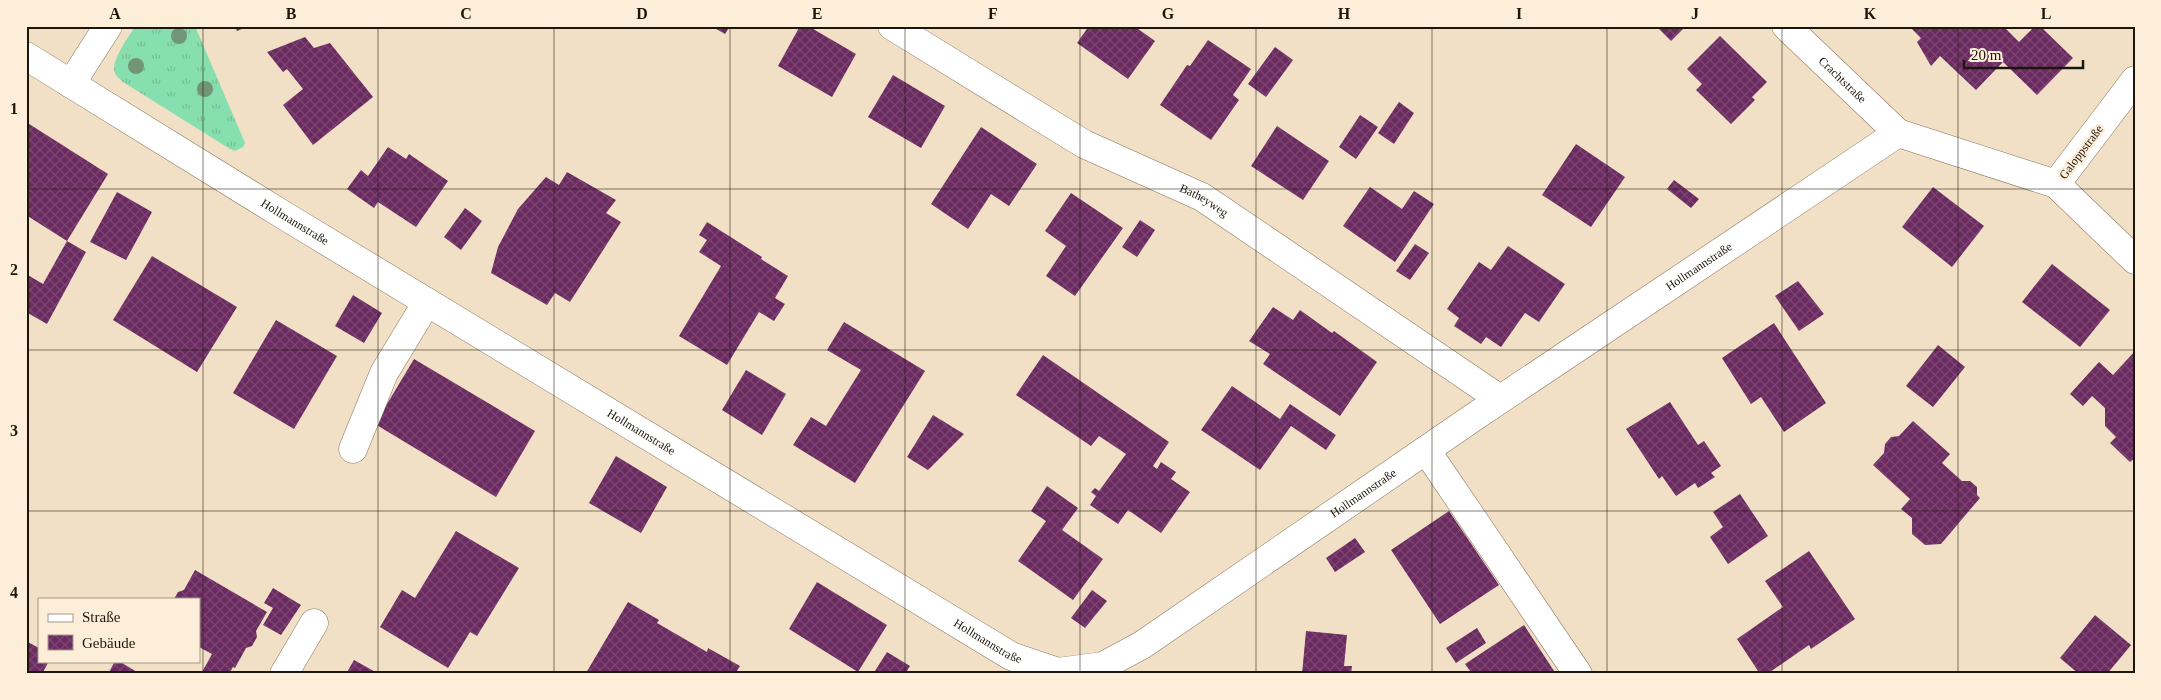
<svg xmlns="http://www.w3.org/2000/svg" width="2161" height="700" viewBox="0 0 2161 700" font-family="Georgia,serif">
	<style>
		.grass { fill: url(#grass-tufts) }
		.building { fill: url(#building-cross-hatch) }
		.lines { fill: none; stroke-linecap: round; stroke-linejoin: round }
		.minor-casing { stroke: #87765f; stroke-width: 29 }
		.minor { stroke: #fff; stroke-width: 28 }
		.tree { fill: #729477 }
		.grid { fill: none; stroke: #1d160d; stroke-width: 1; stroke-opacity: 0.55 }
		.labels { text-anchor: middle; stroke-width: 5; stroke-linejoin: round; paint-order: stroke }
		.street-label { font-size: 12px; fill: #1d160d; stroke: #fdeed9 }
		.neatline { fill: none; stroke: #1d160d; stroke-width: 2 }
		.grid-label { font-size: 16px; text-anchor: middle; font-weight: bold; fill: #1d160d }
	</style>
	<defs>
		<pattern id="grass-tufts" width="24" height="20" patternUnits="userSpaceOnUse" patternTransform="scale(1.25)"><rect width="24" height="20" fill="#87deae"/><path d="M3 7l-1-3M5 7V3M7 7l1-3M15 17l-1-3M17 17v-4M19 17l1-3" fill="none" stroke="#74be94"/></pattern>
		<pattern id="building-cross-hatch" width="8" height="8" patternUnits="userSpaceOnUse" patternTransform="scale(1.25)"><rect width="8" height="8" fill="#6b2b61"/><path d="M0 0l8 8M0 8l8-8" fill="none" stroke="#7b4772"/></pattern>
	</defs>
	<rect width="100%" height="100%" fill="#f2e0c6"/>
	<path class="grass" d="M135,26H195L245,143L243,147L235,151L230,149L123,82C121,80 116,76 115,73C110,61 129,37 135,26Z"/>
	<g class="building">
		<path d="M235,26H249L237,31Z"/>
		<path d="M711,26H730L725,34Z"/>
		<path d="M800,26H808L856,54L832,97L778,66Z"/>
		<path d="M1089,26H1134L1155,41L1128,79L1077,43Z"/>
		<path d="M1656,26H1686L1671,41Z"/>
		<path d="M1909,26H2003L2019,42L2035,26H2040L2073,58L2037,95L2003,62L1976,90L1940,56L1931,66L1917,42L1921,38Z"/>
		<path d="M1720,36L1767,82L1752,97L1755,100L1731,124L1696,90L1702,84L1687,69Z"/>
		<path d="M305,37L314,48L330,43L373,97L313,145L283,105L303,89L287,69L283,72L267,52Z"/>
		<path d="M1208,40L1251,69L1233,95L1239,100L1211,140L1160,105L1187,65L1190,66Z"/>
		<path d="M1275,47L1293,60L1266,97L1248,84Z"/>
		<path d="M893,75L945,106L921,148L868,117Z"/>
		<path d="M1399,102L1414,113L1394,144L1378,133Z"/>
		<path d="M1360,115L1378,127L1356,159L1339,147Z"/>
		<path d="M26,122L108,174L67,241L86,252L47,324L26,312V274L43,284L67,241L26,215Z"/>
		<path d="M1277,126L1329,161L1303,200L1251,166Z"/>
		<path d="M981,127L1037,164L1009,206L991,194L968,229L931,204Z"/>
		<path d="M1576,144L1625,177L1591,227L1542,195Z"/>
		<path d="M388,147L406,159L409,154L448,181L416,227L378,202L374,208L347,189L361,170L368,176Z"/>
		<path d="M567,172L616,200L606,213L621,222L570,302L555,293L547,305L491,273L498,247L518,209L546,177L559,185Z"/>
		<path d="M1674,180L1699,199L1691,208L1667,189Z"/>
		<path d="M1370,187L1402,209L1414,191L1434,204L1395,262L1343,226Z"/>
		<path d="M1933,187L1984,226L1952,267L1902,227Z"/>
		<path d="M117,192L152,212L126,260L90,242Z"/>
		<path d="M1071,193L1123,228L1075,296L1046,276L1066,246L1045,231Z"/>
		<path d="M465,208L482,221L461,250L444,237Z"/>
		<path d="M1140,220L1155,230L1137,257L1122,247Z"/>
		<path d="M707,222L762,257L761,259L788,276L775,298L785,304L774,321L759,312L727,365L679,336L721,266L699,252L707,240L699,235Z"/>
		<path d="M1415,244L1429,253L1410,280L1396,271Z"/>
		<path d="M1508,246L1565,284L1539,322L1525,313L1501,347L1486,337L1481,344L1454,326L1459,318L1447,309L1479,262L1491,270Z"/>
		<path d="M152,256L237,307L197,372L113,320Z"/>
		<path d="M2052,264L2110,310L2080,347L2022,302Z"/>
		<path d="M1798,281L1824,314L1799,331L1775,296Z"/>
		<path d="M353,295L382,313L364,343L335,326Z"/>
		<path d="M1273,307L1293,320L1300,310L1332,333L1334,331L1377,362L1340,416L1263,364L1270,354L1249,341Z"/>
		<path d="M276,320L337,356L294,429L233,393Z"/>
		<path d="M844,322L925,371L855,483L793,445L811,417L826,426L861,370L827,350Z"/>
		<path d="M1774,323L1826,403L1784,432L1761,397L1751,404L1722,358Z"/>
		<path d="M1938,345L1965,367L1933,407L1906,386Z"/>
		<path d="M2135,351V458L2130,462L2110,443L2116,437L2105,426V408L2092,396L2083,406L2070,394L2099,362L2113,375Z"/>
		<path d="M1043,355L1169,442L1153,466L1157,469L1161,462L1176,472L1171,479L1190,492L1161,533L1128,510L1118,524L1090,505L1096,496L1091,492L1095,488L1099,491L1126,454L1099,436L1091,446L1016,395Z"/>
		<path d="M414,359L535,431L496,497L375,424Z"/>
		<path d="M746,370L786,394L762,435L722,410Z"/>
		<path d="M1232,386L1280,419L1290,404L1336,435L1326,450L1291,426L1260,470L1201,430Z"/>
		<path d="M1670,402L1698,445L1704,441L1721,466L1711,473L1715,477L1698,488L1695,483L1676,496L1662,476L1659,479L1626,429Z"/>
		<path d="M933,415L964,434L928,470L907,457Z"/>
		<path d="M1913,421L1950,454L1942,463L1962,481H1970L1977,487V495L1980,498L1941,544L1925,545L1912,534V518L1901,509L1910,499L1873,465L1884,453L1885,444L1891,437L1899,436Z"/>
		<path d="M616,456L667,487L641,533L589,503Z"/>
		<path d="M1047,486L1078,508L1062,530L1103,559L1073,600L1018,561L1046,521L1031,511Z"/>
		<path d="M1740,494L1768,536L1728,564L1710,537L1723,527L1713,512Z"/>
		<path d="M1449,511L1499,585L1440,624L1391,550Z"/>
		<path d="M456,531L519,568L477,636L470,632L448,668L380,627L402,590L415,598Z"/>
		<path d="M1355,538L1365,552L1335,572L1326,558Z"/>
		<path d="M1809,551L1855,619L1811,649L1809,645L1767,674H1760L1737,639L1783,607L1765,581Z"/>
		<path d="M195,570L267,612L256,631L257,637L252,646L246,648L235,668L233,667L229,674H201L212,654L199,647V599H174L178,592L184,590Z"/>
		<path d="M817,582L887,625L858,672L789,629Z"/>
		<path d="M273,588L301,605L281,635L263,625L273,608L264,603Z"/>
		<path d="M1092,590L1107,601L1085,628L1071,618Z"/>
		<path d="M628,602L659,620L657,623L707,652L708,648L740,666L735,674L586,673Z"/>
		<path d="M2095,615L2131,645L2107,674H2079L2060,658Z"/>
		<path d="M1524,625L1556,674H1472L1465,664Z"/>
		<path d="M1477,628L1486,643L1456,663L1446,648Z"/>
		<path d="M1306,631L1347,635L1344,666H1352L1351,674H1302Z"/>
		<path d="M26,641L39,648V661H49L42,674H26Z"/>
		<path d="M887,652L910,666L905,674H873Z"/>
		<path d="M354,660L379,674H346Z"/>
		<path d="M115,661H119L140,674H108Z"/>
	</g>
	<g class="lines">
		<defs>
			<g id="minor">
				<path id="s1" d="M892,26L1084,144L1202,197L1500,399"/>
				<path id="s2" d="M1786,26L1898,133"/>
				<path id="s3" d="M26,56L285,216L1011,656L1058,672L1103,666L1142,645L1474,417L1898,133L2056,184"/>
				<path d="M2135,80L2056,184L2135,260"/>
				<path d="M71,84L108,26"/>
				<path d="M353,449L384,373L427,302"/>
				<path d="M1426,450L1578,674"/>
				<path d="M284,674L314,623"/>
			</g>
		</defs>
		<use href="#minor" class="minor-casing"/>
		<use href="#minor" class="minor"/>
	</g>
	<g class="tree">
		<circle cx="179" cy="36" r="8"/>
		<circle cx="136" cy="66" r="8"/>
		<circle cx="205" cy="89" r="8"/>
	</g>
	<path class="grid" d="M203,26V674M378,26V674M554,26V674M730,26V674M905,26V674M1080,26V674M1256,26V674M1432,26V674M1607,26V674M1782,26V674M1958,26V674M26,189H2135M26,350H2135M26,511H2135"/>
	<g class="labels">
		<g class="street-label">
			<text dy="4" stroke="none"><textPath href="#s2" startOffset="78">Crachtstraße</textPath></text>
			<text transform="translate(2081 152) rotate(-53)" y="4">Galoppstraße</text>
			<text dy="4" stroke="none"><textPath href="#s1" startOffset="358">Batheyweg</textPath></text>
			<text dy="4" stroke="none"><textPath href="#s3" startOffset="316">Hollmannstraße</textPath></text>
			<text dy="4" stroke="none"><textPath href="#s3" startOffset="1966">Hollmannstraße</textPath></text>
			<text dy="4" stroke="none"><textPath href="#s3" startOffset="721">Hollmannstraße</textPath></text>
			<text dy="4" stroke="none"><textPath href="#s3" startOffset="1561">Hollmannstraße</textPath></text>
			<text dy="4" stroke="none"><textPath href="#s3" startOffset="1126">Hollmannstraße</textPath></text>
		</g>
	</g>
	<rect width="2161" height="700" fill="none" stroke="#fdeed9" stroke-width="55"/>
	<rect x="38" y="598" width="162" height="65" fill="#fdeed9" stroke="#a39887"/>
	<rect x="48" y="614" width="25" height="8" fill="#ffffff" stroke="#a39887"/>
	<text x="82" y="622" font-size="15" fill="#1d160d">Straße</text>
	<rect x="48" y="635" width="25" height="15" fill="url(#building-cross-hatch)" stroke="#a39887"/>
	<text x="82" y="648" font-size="15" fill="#1d160d">Gebäude</text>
	<path d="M1964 60v8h119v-8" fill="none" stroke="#1d160d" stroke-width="2.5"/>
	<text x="1971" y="60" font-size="15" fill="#1d160d" stroke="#fdeed9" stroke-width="4" paint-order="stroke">20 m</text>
	<rect x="28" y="28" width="2106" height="644" class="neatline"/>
	<g class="grid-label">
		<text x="115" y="19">A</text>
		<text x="291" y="19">B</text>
		<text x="466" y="19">C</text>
		<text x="642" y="19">D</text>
		<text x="817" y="19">E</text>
		<text x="993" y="19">F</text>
		<text x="1168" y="19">G</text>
		<text x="1344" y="19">H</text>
		<text x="1519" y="19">I</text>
		<text x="1695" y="19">J</text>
		<text x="1870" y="19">K</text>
		<text x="2046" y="19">L</text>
		<text x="14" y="114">1</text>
		<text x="14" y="275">2</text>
		<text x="14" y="436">3</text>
		<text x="14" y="598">4</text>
	</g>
</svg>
